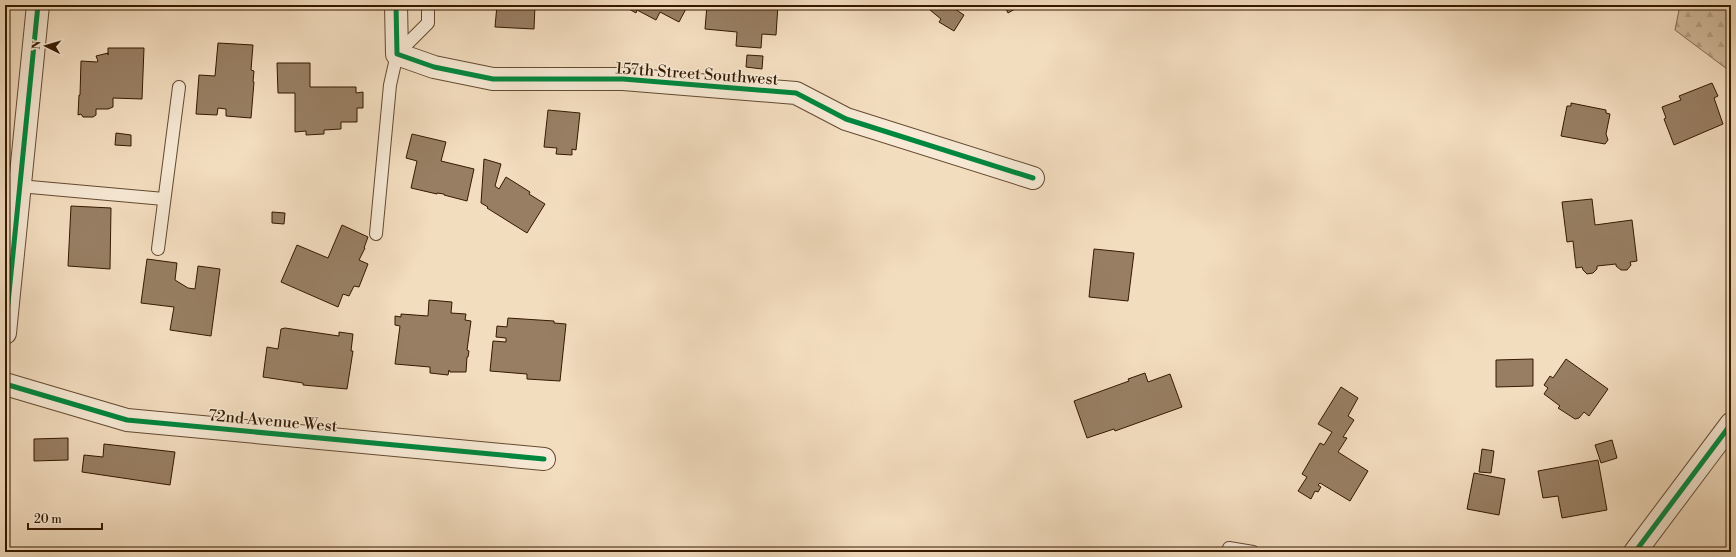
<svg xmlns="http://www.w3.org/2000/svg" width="1736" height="557" viewBox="0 0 1736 557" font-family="'Libre Bodoni',serif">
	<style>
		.forest { fill: url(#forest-firs); stroke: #846a50 }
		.building { fill: #987f63; stroke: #351900 }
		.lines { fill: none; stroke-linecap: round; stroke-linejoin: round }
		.lane-casing { stroke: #644a30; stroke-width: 14 }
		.street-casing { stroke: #644a30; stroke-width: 24 }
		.lane { stroke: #f7e9d5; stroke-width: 12 }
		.street { stroke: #f7e9d5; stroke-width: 22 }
		.cycleway-casing { stroke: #f7e9d5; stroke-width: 8 }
		.cycleway { stroke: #00873e; stroke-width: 5 }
		.labels { text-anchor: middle; stroke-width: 3; stroke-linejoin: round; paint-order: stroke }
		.street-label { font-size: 16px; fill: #351900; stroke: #f7e9d5 }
	</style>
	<defs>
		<pattern id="forest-firs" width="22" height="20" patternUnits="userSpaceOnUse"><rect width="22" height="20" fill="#d3bc9f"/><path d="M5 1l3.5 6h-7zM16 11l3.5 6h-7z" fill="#b6a187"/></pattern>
	</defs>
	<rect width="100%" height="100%" fill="#f3ddbf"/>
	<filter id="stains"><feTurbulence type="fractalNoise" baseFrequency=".005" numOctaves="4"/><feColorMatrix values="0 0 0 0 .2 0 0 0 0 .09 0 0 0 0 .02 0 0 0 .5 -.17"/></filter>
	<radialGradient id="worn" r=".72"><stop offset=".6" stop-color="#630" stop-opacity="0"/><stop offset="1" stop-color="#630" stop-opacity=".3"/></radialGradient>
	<path class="forest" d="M1680,5H1731V72L1675,30Z"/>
	<g class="building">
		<path d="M497,5H535L534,29L495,27Z"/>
		<path d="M622,5H688L679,22L660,12L656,20L637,10L636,13Z"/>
		<path d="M707,5H778L776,35L762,34L761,48L736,46L737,32L705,29Z"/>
		<path d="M932,5H949L964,15L954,31L939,22L941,19L930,10Z"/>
		<path d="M1004,5H1022L1008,13Z"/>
		<path d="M218,43L253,45L251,70L254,71L253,82H254L251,118L226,116V109L218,108L217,115L196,114L199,75L215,76Z"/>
		<path d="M108,48H144L142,99L113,98V107L108,109H96V115L93,117H83L81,114L78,115L79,95H80L81,61L97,62L98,61L96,56L108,53V55Z"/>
		<path d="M747,55L763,56L762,69L746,67Z"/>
		<path d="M277,63H310V87H356V93L363,92V108H357V122H341V129L324,130V134L306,135V131L295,132V93H278Z"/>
		<path d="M1712,83L1718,96L1714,98L1723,124L1674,145L1664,119L1666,118L1662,107L1681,100L1679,96Z"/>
		<path d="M1571,103L1606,110V113L1610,114L1606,134L1608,140L1605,144L1561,136L1567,106H1571Z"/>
		<path d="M548,110L580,113L576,150L572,149V155L556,154L557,148L544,147Z"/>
		<path d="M116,133L131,135V146L115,145Z"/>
		<path d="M412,134L446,142L441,161L474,169L467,201L444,195V194L437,193V194L411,188L417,161L406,158Z"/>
		<path d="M484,159L501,164L495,186L499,189L506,177L530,192L529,194L545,204L527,233L487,208L488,207L481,203Z"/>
		<path d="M1592,199L1595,225L1632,220L1637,261L1630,262L1631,265L1627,270H1621L1616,266V264L1597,266V269L1593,273L1587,274L1583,270L1582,267L1576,268L1573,241L1567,242L1562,202Z"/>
		<path d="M71,206L111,208L110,269L68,266Z"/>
		<path d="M272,212L285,213L284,224L272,223Z"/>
		<path d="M342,225L368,237L364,248H365L359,260L368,264L359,287L354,286L349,296L343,294L338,307L281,282L297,245L328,258Z"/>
		<path d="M1094,249L1134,253L1128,301L1089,297Z"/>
		<path d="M147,259L177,263L175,280L188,288L195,289L198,266L220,269L211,336L170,330L174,307L141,303Z"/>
		<path d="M429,300L452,302L451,313L466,314L465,320L471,321L467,350L469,351L468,357H467L466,372H450L449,370L448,375L430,373V367L395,364L400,326L395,325V316L401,317V314L428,316Z"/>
		<path d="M508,318L554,321V323L566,324L560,381L527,379V374L490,371L493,341L506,342V338L496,337L497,326L507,327Z"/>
		<path d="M285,328L339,336V332L353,334L351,351H353L347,389L303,385V383L263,377L267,347L278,349L281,329Z"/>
		<path d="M1533,359V386L1496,387V360Z"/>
		<path d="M1566,359L1608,389L1589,416L1584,412L1579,418L1575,419L1558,408L1560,406L1544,394L1548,388L1544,385L1550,376L1553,378Z"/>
		<path d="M1145,373L1148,382L1170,374L1182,407L1115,431L1114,429L1087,438L1074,401L1129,381L1128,379Z"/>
		<path d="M1341,387L1358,398L1348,416L1354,420L1343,437L1347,438L1338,452L1368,471L1350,501L1320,483L1318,485L1321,487L1318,492L1315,491L1311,499L1298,491L1307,477L1302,474L1320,443L1324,445L1332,432L1318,424Z"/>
		<path d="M68,438V460L34,461V439Z"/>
		<path d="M1612,440L1617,458L1601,463L1595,445Z"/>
		<path d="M104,444L175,452L170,485L82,472L84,455L103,457Z"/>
		<path d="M1482,449L1494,451L1491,473L1479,472Z"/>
		<path d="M1598,460L1607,510L1562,518L1558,496L1543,498L1538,471Z"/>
		<path d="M1474,473L1505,479L1499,515L1467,509Z"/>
	</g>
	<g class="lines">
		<defs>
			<g id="lane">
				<path d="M19,186L164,199"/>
				<path d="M376,234L390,85L397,54L428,23V5"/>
				<path d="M158,249L179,87"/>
				<path d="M1229,548L1253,552"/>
			</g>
			<g id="street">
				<path d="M396,5L397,54L434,67L493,79H623L796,93L846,119L1033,178"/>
				<path d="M5,333L38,5"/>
				<path d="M5,384L127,420L544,459"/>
				<path d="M1635,552L1731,424"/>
			</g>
		</defs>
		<use href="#lane" class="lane-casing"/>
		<use href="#street" class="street-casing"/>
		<use href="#lane" class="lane"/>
		<use href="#street" class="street"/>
		<defs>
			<g id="cycleway">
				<path d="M396,5L397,54L434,67L493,79H623L796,93L846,119L1033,178"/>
				<path d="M5,333L38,5"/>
				<path d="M5,384L127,420L544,459"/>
				<path d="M1635,552L1731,424"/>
			</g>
		</defs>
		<use href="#cycleway" class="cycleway-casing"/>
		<use href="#cycleway" class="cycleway"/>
	</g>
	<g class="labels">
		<g class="street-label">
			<text transform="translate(697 73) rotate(4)" y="6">157th Street Southwest</text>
			<text transform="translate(273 420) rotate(5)" y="6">72nd Avenue West</text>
		</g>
	</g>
	<rect width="1736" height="557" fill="none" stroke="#f3ddbf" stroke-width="20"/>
	<rect x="6" y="6" width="1724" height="545" fill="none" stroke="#351900" stroke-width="2"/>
	<rect x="10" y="10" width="1716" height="537" fill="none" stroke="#351900"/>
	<g transform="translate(46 46) rotate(275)" stroke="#f7e9d5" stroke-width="3" paint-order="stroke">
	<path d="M0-3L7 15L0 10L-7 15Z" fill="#351900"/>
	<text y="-6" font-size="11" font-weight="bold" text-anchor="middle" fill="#351900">N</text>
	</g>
	<path d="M28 523v6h74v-6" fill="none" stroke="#351900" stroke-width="2"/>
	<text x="34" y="523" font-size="12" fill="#351900" stroke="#f7e9d5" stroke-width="3" paint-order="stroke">20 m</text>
	<rect width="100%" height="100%" filter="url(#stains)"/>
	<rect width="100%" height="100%" fill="url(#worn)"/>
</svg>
